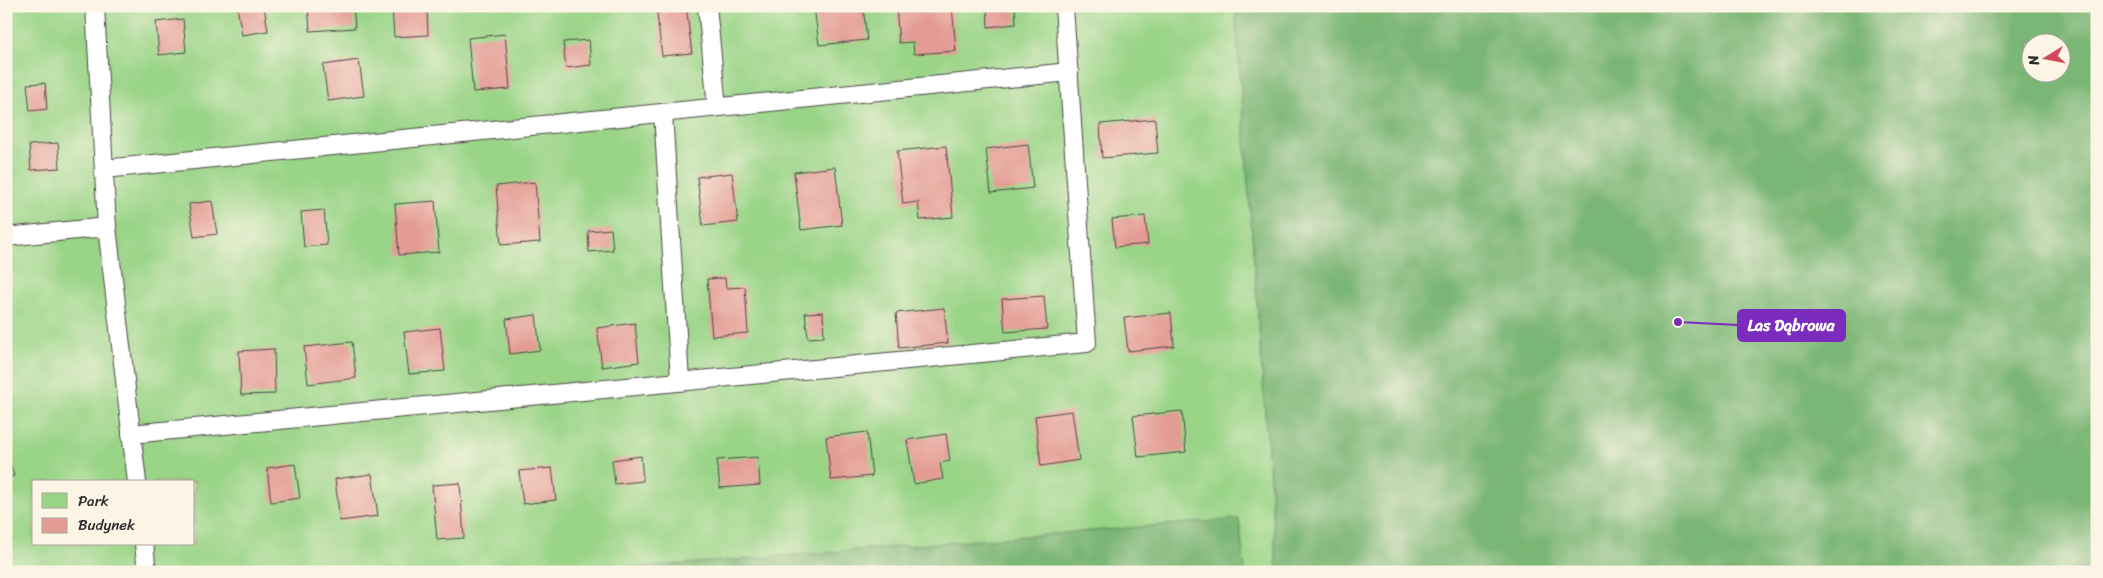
<svg xmlns="http://www.w3.org/2000/svg" width="2103" height="578" viewBox="0 0 2103 578" font-family="Sriracha,sans-serif">
	<style>
		.green { fill: #99d487; stroke: #628059; fill-rule: evenodd }
		.forest { fill: #7ab674; stroke: #527050; fill-rule: evenodd }
		.building { fill: #e39c94 }
		.lines { fill: none; stroke-linecap: round; stroke-linejoin: round }
		.lane-casing { stroke: #484742; stroke-width: 20 }
		.lane { stroke: #fff; stroke-width: 18 }
		.leader { fill: none; stroke: #7b2cbf; stroke-width: 2 }
		.callout-dot { fill: #7b2cbf; stroke: #fcf5e5; stroke-width: 2 }
		.callout { fill: #7b2cbf; stroke: #7b2cbf; stroke-width: 2 }
		.callout-label { font-size: 16px; text-anchor: middle; font-weight: bold; fill: #fff }
	</style>
	<rect width="100%" height="100%" fill="#fcf5e5"/>
	<filter id="ink" filterUnits="userSpaceOnUse"><feTurbulence type="fractalNoise" baseFrequency=".02" numOctaves="2"/><feDisplacementMap in="SourceGraphic" scale="10" xChannelSelector="R" yChannelSelector="G"/><feConvolveMatrix kernelMatrix="1 2 1 2 8 2 1 2 1" color-interpolation-filters="sRGB"/></filter>
	<filter id="wash" filterUnits="userSpaceOnUse"><feTurbulence type="fractalNoise" baseFrequency=".0096" numOctaves="4" result="noise"/><feDisplacementMap in="SourceGraphic" scale="20" xChannelSelector="R" yChannelSelector="G"/><feGaussianBlur stdDeviation="1.12" result="paint"/><feColorMatrix in="noise" values="0 0 0 0 0 0 0 0 0 0 0 0 0 0 0 0 0 1.4 0 .05"/><feComposite in="paint" operator="in"/></filter>
	<g filter="url(#wash)">
		<rect width="100%" height="100%" fill="#ede3c3"/>
		<path class="green" d="M6,6H1235L1277,572H6ZM34,482H194V544H34Z"/>
		<g class="forest">
			<path d="M1235,6H2097V572H1277ZM2030,42H2060V72H2030Z"/>
			<path d="M1239,519L1245,572H583Z"/>
		</g>
		<g id="blocks">
			<g class="building">
				<path d="M264,6L268,31L242,35L237,7Z"/>
				<path d="M308,6H353L355,28L310,31Z"/>
				<path d="M392,6H427L428,35L394,37Z"/>
				<path d="M656,6H686L692,53L662,56Z"/>
				<path d="M814,6H863L867,40L819,45Z"/>
				<path d="M896,6H952L956,51L914,54L913,42L899,43Z"/>
				<path d="M987,6H1015L1016,24L988,27Z"/>
				<path d="M183,19L186,52L159,55L156,22Z"/>
				<path d="M505,34L510,89L473,92L468,38Z"/>
				<path d="M589,40L591,65L566,68L563,42Z"/>
				<path d="M359,60L364,96L328,101L323,65Z"/>
				<path d="M45,83L47,109L30,111L27,84Z"/>
				<path d="M1155,119L1158,153L1102,158L1100,124Z"/>
				<path d="M58,143L60,168L31,170L29,145Z"/>
				<path d="M1028,144L1033,188L991,193L986,149Z"/>
				<path d="M6,145L10,169H6Z"/>
				<path d="M946,146L953,217L920,220L918,202L903,204L897,151Z"/>
				<path d="M835,167L842,225L801,230L794,172Z"/>
				<path d="M732,173L738,222L703,226L697,177Z"/>
				<path d="M535,182L540,242L501,245L496,186Z"/>
				<path d="M212,201L217,234L194,237L189,204Z"/>
				<path d="M435,201L439,252L399,255L395,204Z"/>
				<path d="M324,210L327,245L304,247L301,212Z"/>
				<path d="M1145,216L1148,244L1115,247L1112,219Z"/>
				<path d="M611,229L613,250L589,252L588,231Z"/>
				<path d="M725,278L726,288L745,287L748,333L712,336L707,279Z"/>
				<path d="M1044,296L1047,329L1005,332L1002,299Z"/>
				<path d="M944,308L948,343L899,348L896,313Z"/>
				<path d="M823,312L824,337L808,338L805,313Z"/>
				<path d="M1171,313L1174,346L1128,351L1124,318Z"/>
				<path d="M536,315L540,350L510,354L506,319Z"/>
				<path d="M635,323L639,362L602,367L597,328Z"/>
				<path d="M440,328L445,371L409,374L404,332Z"/>
				<path d="M352,342L356,378L308,384L304,347Z"/>
				<path d="M274,349L275,394L241,395L239,351Z"/>
				<path d="M1072,411L1079,460L1041,466L1035,416Z"/>
				<path d="M1182,411L1186,452L1138,457L1133,416Z"/>
				<path d="M867,432L872,476L831,480L826,437Z"/>
				<path d="M946,434L950,461L940,463L943,479L914,484L907,440Z"/>
				<path d="M8,456L14,476L6,478V457Z"/>
				<path d="M641,456L643,481L615,484L612,460Z"/>
				<path d="M758,457L760,485L720,488L717,460Z"/>
				<path d="M295,464L300,498L271,502L267,468Z"/>
				<path d="M552,468L556,500L523,504L519,471Z"/>
				<path d="M372,474L378,516L340,521L335,479Z"/>
				<path d="M460,483L464,538L437,540L432,485Z"/>
			</g>
		</g>
	</g>
	<g filter="url(#ink)">
		<use href="#blocks" fill-opacity="0" stroke="#484742" stroke-width="1"/>
		<g class="lines">
			<defs>
				<g id="lane">
					<path d="M95,6L107,227"/>
					<path d="M707,6L717,107"/>
					<path d="M663,113L680,381"/>
					<path d="M104,169L1069,72"/>
					<path d="M6,237L107,227L137,482"/>
					<path d="M131,434L1087,343L1064,6"/>
					<path d="M144,544L147,572"/>
				</g>
			</defs>
			<use href="#lane" class="lane-casing"/>
			<use href="#lane" class="lane"/>
		</g>
	</g>
	<path class="leader" d="M1678 322L1738 325"/>
	<circle class="callout-dot" cx="1678" cy="322" r="5"/>
	<rect class="callout" x="1738" y="310" width="107" height="31" rx="5"/>
	<g class="callout-label">
		<text x="1791" y="331">Las Dąbrowa</text>
	</g>
	<rect width="2103" height="578" fill="none" stroke="#fcf5e5" stroke-width="25"/>
	<rect x="32" y="480" width="162" height="65" fill="#fcf5e5" stroke="#a8a49b"/>
	<rect x="42" y="493" width="25" height="15" fill="#99d487" stroke="#a8a49b"/>
	<text x="78" y="506" font-size="15" fill="#2b2b2b">Park</text>
	<rect x="42" y="518" width="25" height="15" fill="#e39c94" stroke="#a8a49b"/>
	<text x="78" y="530" font-size="15" fill="#2b2b2b">Budynek</text>
	<g transform="translate(2046 58) rotate(260)"><circle r="24" fill="#fcf5e5" stroke="#a8a49b"/>
	<path d="M0-4L9 19L0 12L-9 19Z" fill="#d1495b"/>
	<text y="-8" font-size="14" font-weight="bold" text-anchor="middle" fill="#2b2b2b">N</text>
	</g>
</svg>
